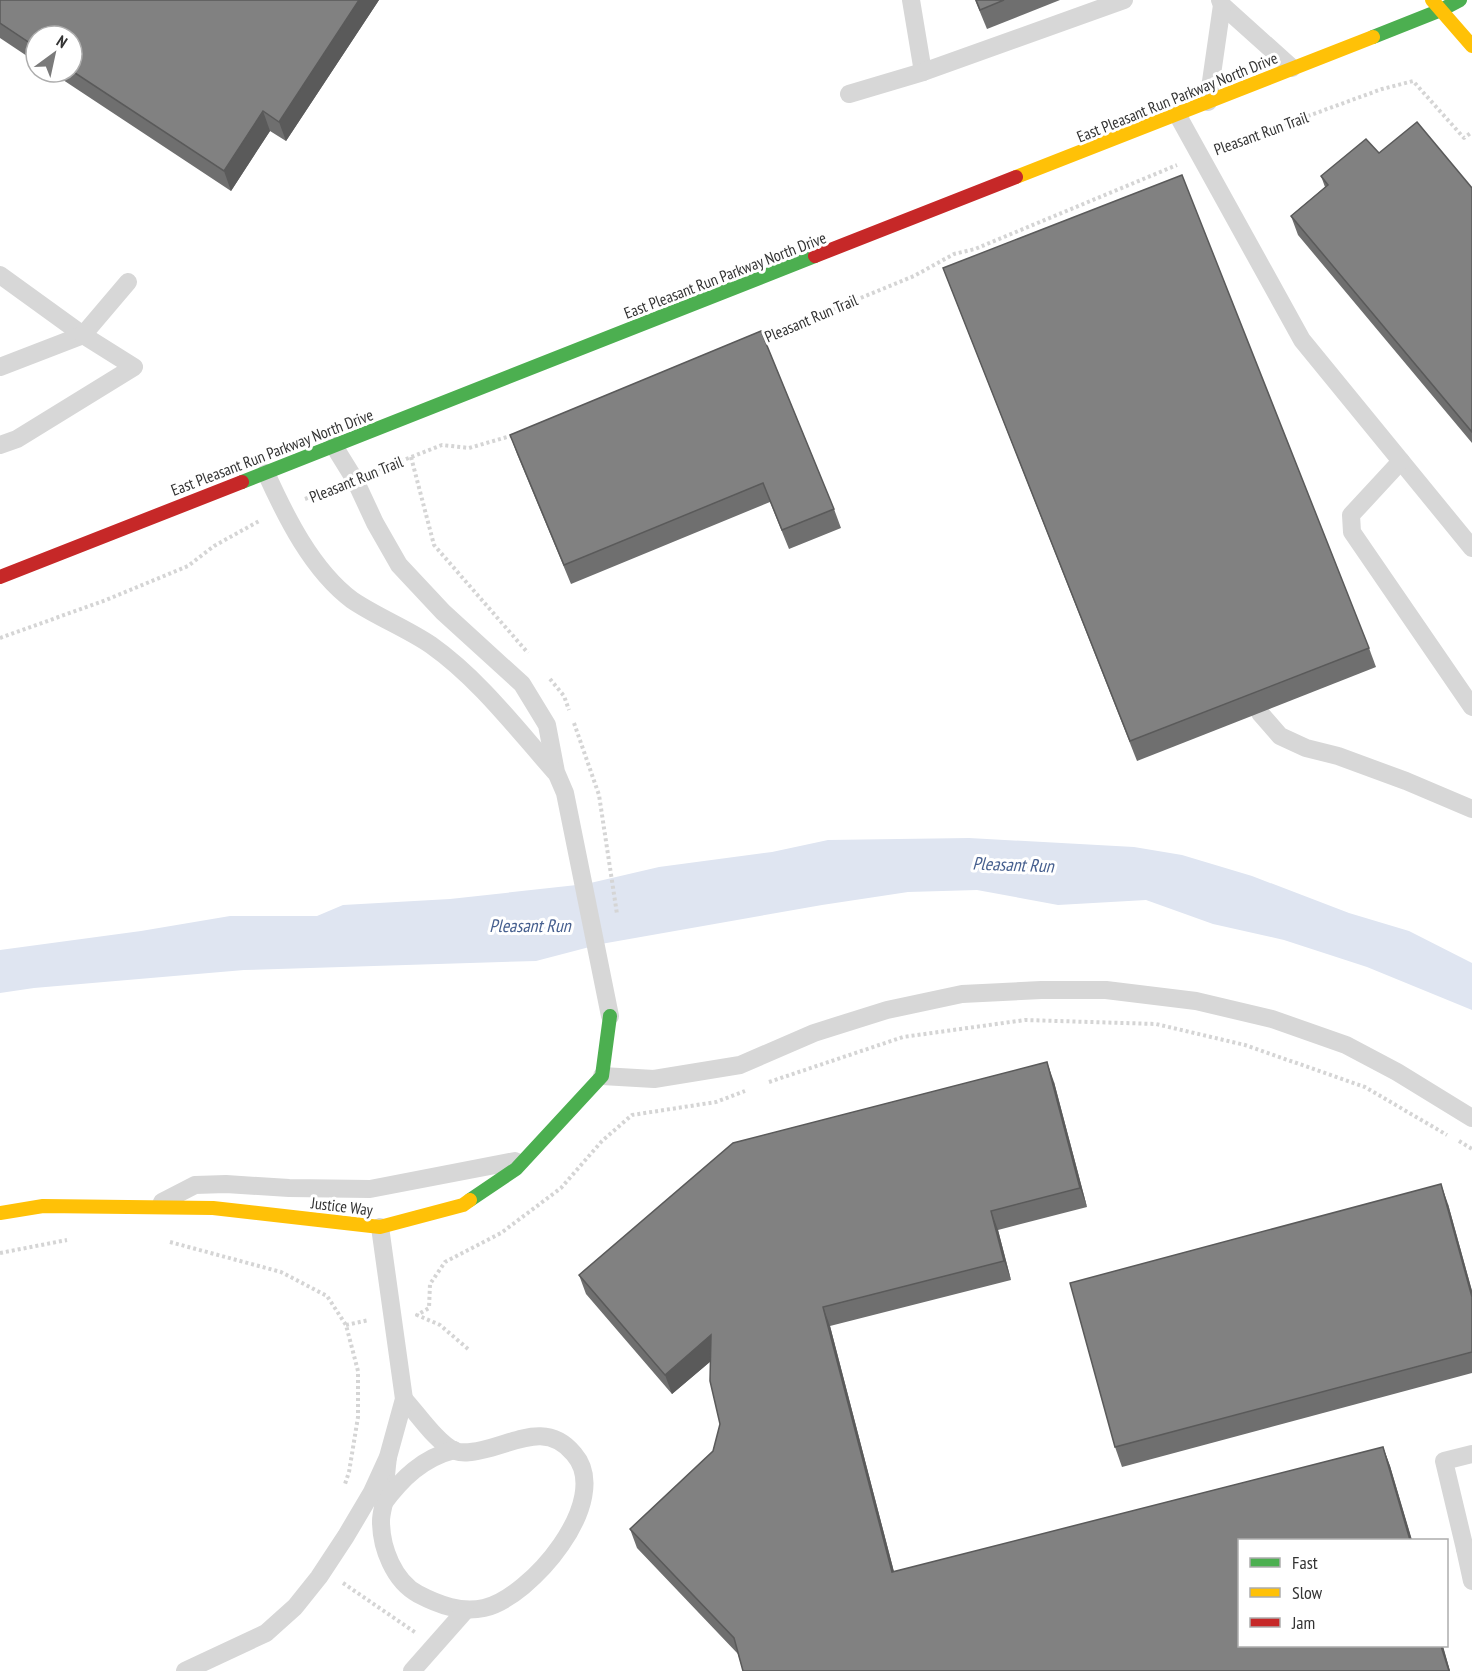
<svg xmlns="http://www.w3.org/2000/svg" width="1472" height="1671" viewBox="0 0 1472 1671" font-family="'PT Sans Narrow',sans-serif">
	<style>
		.water { fill: #dfe5f1 }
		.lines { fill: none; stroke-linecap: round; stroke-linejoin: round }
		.path { stroke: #d5d5d5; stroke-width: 4; stroke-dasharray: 3 3; stroke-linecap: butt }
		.lane { stroke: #d7d7d7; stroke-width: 18 }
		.fast { stroke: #4caf50; stroke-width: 14 }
		.slow { stroke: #ffc107; stroke-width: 14 }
		.jam { stroke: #c62828; stroke-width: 14 }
		.wall { fill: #6f6f6f }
		.shaded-wall { fill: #5a5a5a }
		.building { fill: #818181; stroke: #5a5a5a; stroke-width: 1.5 }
		.labels { text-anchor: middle; stroke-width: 6; stroke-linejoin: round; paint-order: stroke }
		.street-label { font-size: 16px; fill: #333; stroke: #fff }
		.water-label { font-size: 18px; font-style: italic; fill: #47608f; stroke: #fff }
	</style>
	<rect width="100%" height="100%" fill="#fff"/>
	<path class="water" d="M969,838L1134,847L1182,855L1252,876L1349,913L1409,931L1472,963V1010L1367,967L1284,940L1213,924L1146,900L1058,905L977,890L908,892L822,905L601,944L536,961L244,970L34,988L0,993V950L141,931L230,916H317L343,905L450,899L586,884L659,867L772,852L828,840Z"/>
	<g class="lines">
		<g class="path">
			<path d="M1223,147L1382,89L1413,81L1464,138L1472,132"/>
			<path d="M761,339L914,276L954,254L975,249L1177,165"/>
			<path d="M411,457L434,545L528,653"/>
			<path d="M378,470L442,445L469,448L514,435"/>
			<path d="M305,499L332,489"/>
			<path d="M0,638L106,600L188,566L214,546L261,520"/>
			<path d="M550,679L564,696L569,710"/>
			<path d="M574,723L599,795L617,914"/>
			<path d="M769,1082L903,1037L1025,1020L1156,1024L1245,1045L1365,1087L1447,1135"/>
			<path d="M1459,1141L1472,1149"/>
			<path d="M170,1242L281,1272L327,1296L346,1325L358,1371V1417L349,1472L345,1484"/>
			<path d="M0,1253L67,1240"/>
			<path d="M346,1325L369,1320"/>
			<path d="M468,1349L440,1325L417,1315L429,1308L430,1284L445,1262L501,1233L561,1188L602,1141L632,1115L716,1102L745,1091"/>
			<path d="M343,1583L416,1633"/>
		</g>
		<g class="lane">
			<path d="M911,0L923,72"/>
			<path d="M1220,0L1222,5L1292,68"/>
			<path d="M849,94L923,72L1124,0"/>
			<path d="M1208,102L1222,5"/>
			<path d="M1177,114L1302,340L1472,548"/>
			<path d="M0,275L83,335"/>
			<path d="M0,367L83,335"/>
			<path d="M0,445L17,439L134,367L83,335L128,282"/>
			<path d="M334,446L355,480L375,523L399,565L443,612L522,684L547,725L556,772L565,793L610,1016"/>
			<path d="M1401,461L1351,515L1352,532L1472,707"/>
			<path d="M266,473C286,517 312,570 352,600C377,617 406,628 431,645C479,679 516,728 555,772"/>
			<path d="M1260,713L1280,736L1306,748L1338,756L1406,781L1472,809"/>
			<path d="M602,1076L654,1079L740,1065L814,1033L887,1010L962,994L1041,990H1106L1196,1001L1272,1019L1346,1045L1397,1072L1472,1118"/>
			<path d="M162,1202L195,1185L226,1184L289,1188L370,1189L515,1161"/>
			<path d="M1472,1454L1444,1461L1465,1549L1472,1548"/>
			<path d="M388,1457C386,1472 385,1487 384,1503C383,1508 381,1515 381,1521C381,1548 394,1581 418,1594C439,1605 461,1613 484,1608C530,1598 614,1500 574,1454C547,1421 515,1443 482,1450C473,1452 464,1454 455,1451C438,1444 417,1413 404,1399"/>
			<path d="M383,1504C402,1478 423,1458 454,1450"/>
			<path d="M1465,1549L1472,1581"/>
			<path d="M185,1671L266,1633L295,1607L319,1577L346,1536L372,1492L388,1457L404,1399L380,1227"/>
			<path d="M412,1671L465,1611"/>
		</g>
		<g class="fast">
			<path d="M1373,37L1441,10L1460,0"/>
			<path d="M242,482L815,256"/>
			<path d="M470,1200L516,1169L602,1076L610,1016"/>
		</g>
		<g class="slow">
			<path d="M1432,0L1472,46"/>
			<path d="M1016,177L1373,37"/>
			<path d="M0,1213L43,1206L213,1208L380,1227L463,1205L470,1200"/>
		</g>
		<g class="jam">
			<path d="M815,256L1016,177"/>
			<path d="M0,577L242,482"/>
		</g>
	</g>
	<g class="wall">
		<path d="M0,0H379L286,141L270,131L231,191L51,72H72V36H36V62L0,38Z"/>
		<path d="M975,0H1060L987,29Z"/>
		<path d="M1379,153L1472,188V443L1298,235L1291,216L1325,187L1321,176Z"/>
		<path d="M943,268L1369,648L1376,667L1137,761Z"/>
		<path d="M761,331L834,509L841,528L789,549L770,502L571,584L517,454L510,435Z"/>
		<path d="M1054,1082L1087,1207L998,1230L1011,1280L830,1326L894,1572L1383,1447L1390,1466L1450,1671H743L738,1654L637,1548L630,1529L713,1451L720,1424L711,1361L672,1394L586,1294L579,1275Z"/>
		<path d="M1448,1204L1472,1291V1373L1122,1467L1115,1447Z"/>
	</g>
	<g class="shaded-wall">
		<path d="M359,0H379L286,141L279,122Z"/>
		<path d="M263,111L270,131L231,191L224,171Z"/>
		<path d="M1047,1062L1054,1082L1087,1207L1080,1188Z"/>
		<path d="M1441,1184L1448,1204L1472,1291V1297Z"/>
		<path d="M991,1211L998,1230L1011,1280L1004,1261Z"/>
		<path d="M823,1307L830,1326L899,1591L892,1572Z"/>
		<path d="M711,1335L718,1355L672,1394L665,1375Z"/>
		<path d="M1383,1447L1390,1466L1412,1540H1410Z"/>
		<path d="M1441,1646H1443L1450,1671H1449Z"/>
	</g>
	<g class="building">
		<path d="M0,0H359L279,122L263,111L224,171L72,71V36H36V47L0,23Z"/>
		<path d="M976,0H1004L980,10Z"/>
		<path d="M1417,122L1472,188V432L1291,216L1328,185L1321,176L1366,139L1379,153Z"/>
		<path d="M1182,175L1369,648L1130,741L943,268Z"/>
		<path d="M761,331L834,509L782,530L763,483L564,565L510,435Z"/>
		<path d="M1047,1062L1080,1188L991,1211L1004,1261L823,1307L892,1572L1383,1447L1410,1540H1239V1646H1441L1449,1671H743L734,1638L630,1529L713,1451L720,1424L710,1381L711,1335L665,1375L579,1275L733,1143Z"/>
		<path d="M1441,1184L1472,1297V1352L1115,1447L1070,1283Z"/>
	</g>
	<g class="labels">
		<g class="street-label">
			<text transform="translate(1177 97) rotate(-22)" y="6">East Pleasant Run Parkway North Drive</text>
			<text transform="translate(1261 133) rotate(-20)" y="6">Pleasant Run Trail</text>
			<text transform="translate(725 275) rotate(-21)" y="6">East Pleasant Run Parkway North Drive</text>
			<text transform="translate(811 318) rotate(-23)" y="6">Pleasant Run Trail</text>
			<text transform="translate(272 452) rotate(-21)" y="6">East Pleasant Run Parkway North Drive</text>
			<text transform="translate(356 479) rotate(-22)" y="6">Pleasant Run Trail</text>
			<text transform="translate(342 1206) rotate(7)" y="6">Justice Way</text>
		</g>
		<g class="water-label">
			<text transform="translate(1013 865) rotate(2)" y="6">Pleasant Run</text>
			<text x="530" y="932">Pleasant Run</text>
		</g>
	</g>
	<rect x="1238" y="1539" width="210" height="108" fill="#ffffff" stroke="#adadad" stroke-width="1.5"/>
	<rect x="1250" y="1558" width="30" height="9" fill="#4caf50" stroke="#adadad" stroke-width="1.5"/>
	<text x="1292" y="1569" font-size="18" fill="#333333">Fast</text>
	<rect x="1250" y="1588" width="30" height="9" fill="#ffc107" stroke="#adadad" stroke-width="1.5"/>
	<text x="1292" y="1599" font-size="18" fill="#333333">Slow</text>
	<rect x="1250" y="1618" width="30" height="9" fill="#c62828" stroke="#adadad" stroke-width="1.5"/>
	<text x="1292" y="1629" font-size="18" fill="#333333">Jam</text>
	<g transform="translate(54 54) rotate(33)"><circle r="28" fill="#ffffff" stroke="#adadad" stroke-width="1.5"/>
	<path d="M0-4.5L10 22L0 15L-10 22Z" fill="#7a7a7a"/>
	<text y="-9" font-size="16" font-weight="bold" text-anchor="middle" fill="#333333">N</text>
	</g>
</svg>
